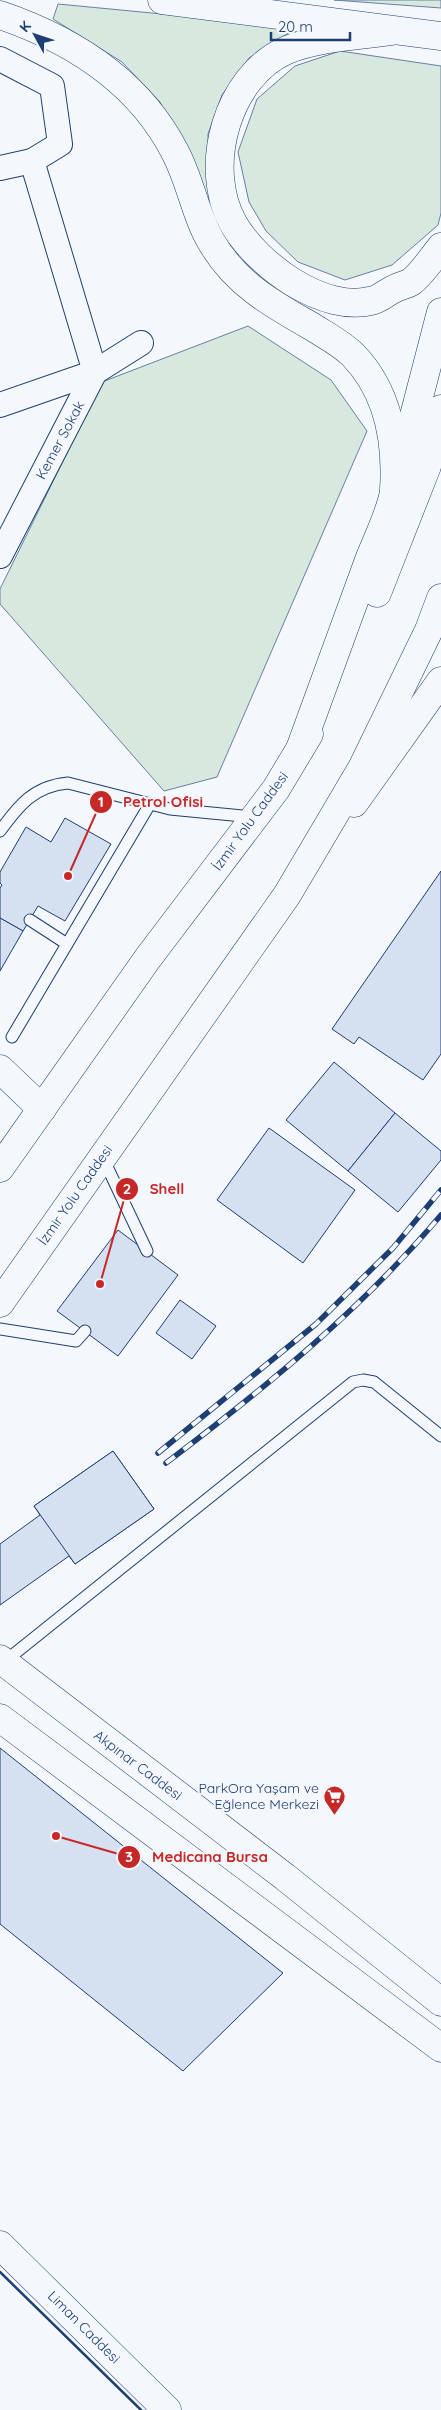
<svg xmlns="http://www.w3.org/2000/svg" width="441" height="2410" viewBox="0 0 441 2410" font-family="Quicksand,sans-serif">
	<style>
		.green { fill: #d7e8df; stroke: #687fa3 }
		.building { fill: #d5e0f0; stroke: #1d3f73 }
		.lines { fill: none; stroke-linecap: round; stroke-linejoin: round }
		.service-casing { stroke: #1d3f73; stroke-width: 13 }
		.minor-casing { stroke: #1d3f73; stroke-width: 26 }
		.tertiary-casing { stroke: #1d3f73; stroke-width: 29 }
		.secondary-casing { stroke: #1d3f73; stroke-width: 29 }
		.trunk-casing { stroke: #1d3f73; stroke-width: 29 }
		.service { stroke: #f4f7fb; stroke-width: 11 }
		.minor { stroke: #f4f7fb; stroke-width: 24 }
		.tertiary { stroke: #f4f7fb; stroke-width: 28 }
		.secondary { stroke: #f4f7fb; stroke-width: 28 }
		.trunk { stroke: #f4f7fb; stroke-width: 28 }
		.rail-casing { stroke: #1d3f73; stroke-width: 5.5 }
		.rail { stroke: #f4f7fb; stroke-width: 4; stroke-dasharray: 11; stroke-linecap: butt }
		.fence { stroke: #1d3f73; stroke-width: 1; stroke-dasharray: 6 2.5; stroke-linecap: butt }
		.wall { stroke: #1d3f73; stroke-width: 2.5 }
		.labels { text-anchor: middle; stroke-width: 4; stroke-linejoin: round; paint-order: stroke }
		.street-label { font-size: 14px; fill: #1d3f73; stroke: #f4f7fb }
		.poi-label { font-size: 14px; fill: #1d3f73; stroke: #f4f7fb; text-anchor: end }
		.leader { fill: none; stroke: #c62828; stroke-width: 2 }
		.callout-dot { fill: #c62828; stroke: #f4f7fb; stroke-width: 2 }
		.mark-label { font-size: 15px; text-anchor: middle; font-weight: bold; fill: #fff }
		.callout-label { font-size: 15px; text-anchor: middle; font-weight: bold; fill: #c62828; stroke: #f4f7fb; stroke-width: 4; stroke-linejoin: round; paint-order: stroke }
	</style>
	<rect width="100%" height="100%" fill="#f4f7fb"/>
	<g class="green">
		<path d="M334,0H441V8Z"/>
		<path d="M58,4L298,27L249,58L222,95L208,134L209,202L160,102L122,62L53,19Z"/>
		<path d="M340,51L441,66V213L438,225L392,265L345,280L298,262L266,231L249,202L238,152L257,99L295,66Z"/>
		<path d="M248,326L331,380L367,431L217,777L164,791L0,604V589L102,382Z"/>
	</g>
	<g class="building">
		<path d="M65,818L111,844L65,921L38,906L23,931L0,918V888L2,885L0,883V872L26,827L51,842Z"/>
		<path d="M441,871V1054L423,1080L359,1037L354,1044L332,1029Z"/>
		<path d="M0,918L23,931L0,971Z"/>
		<path d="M334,1062L395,1113L348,1171L286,1120Z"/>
		<path d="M395,1113L441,1151V1160L398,1212L348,1171Z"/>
		<path d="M269,1128L355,1190L303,1263L217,1200Z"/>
		<path d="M118,1230L178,1275L118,1356L57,1311Z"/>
		<path d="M180,1300L216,1326L192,1359L156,1333Z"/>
		<path d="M113,1451L154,1509L75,1564L69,1556L0,1605V1544L40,1515L34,1506Z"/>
		<path d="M113,1451L154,1509L75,1564L34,1506Z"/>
		<path d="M0,1748L283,1973L183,2071L0,1924Z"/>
	</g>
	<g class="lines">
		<defs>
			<g id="service">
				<path d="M0,831C19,805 34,786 68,783L170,809L253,817"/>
				<path d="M30,920L67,944"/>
				<path d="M12,1037L150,804"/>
				<path d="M103,1158L147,1251"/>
				<path d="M0,1329L76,1341L85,1331"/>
				<path d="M3,1663L353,1382L363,1380L374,1382L441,1436"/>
			</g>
			<g id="minor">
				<path d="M0,59L52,86L60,144L32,161L0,168"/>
				<path d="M0,405L95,372L32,161"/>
				<path d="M0,556L95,372L141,343"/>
			</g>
			<g id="tertiary">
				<path d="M0,1069L42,1109"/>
				<path d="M0,1659L285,1877L441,2002"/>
				<path d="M0,1718L441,2048"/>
			</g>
			<g id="secondary">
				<path d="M354,803L441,681"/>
				<path d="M0,2245L167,2410"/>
			</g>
			<g id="trunk">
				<path d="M162,0L441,36"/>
				<path d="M0,15C73,40 139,82 175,152C191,182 195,215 212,243C235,283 272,304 311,326C325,335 341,343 353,355C388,391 397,442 394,490C393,507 376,542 369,560C346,623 323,686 300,749"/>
				<path d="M392,31C358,36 319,37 287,50C227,76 202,167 233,223C256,264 324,315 374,300C381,298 387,292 394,289C399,286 406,285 411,282C422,274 432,258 441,247"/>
				<path d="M401,466L441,312"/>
				<path d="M377,593L427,466L441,409"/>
				<path d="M0,1168L148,958L276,789L309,734"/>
				<path d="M0,1303L287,895L362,768L429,630L441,598"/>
			</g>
		</defs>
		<use href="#service" class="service-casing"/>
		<use href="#minor" class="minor-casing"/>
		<use href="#tertiary" class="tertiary-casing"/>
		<use href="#secondary" class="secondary-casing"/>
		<use href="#trunk" class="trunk-casing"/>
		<use href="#service" class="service"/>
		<use href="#minor" class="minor"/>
		<use href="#tertiary" class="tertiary"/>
		<use href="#secondary" class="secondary"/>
		<use href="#trunk" class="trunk"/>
		<defs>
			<g id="rail">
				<path d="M158,1453L316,1324L393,1248L441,1190"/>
				<path d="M166,1463C265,1388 360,1311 441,1215"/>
			</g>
		</defs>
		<use href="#rail" class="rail-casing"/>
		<use href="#rail" class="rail"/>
		<path class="fence" d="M0,2272L141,2410"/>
		<path class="wall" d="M0,2272L141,2410"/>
	</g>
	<defs>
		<symbol id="supermarket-pin" viewBox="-11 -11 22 30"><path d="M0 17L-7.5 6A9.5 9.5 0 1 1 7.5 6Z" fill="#c62828" stroke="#f4f7fb"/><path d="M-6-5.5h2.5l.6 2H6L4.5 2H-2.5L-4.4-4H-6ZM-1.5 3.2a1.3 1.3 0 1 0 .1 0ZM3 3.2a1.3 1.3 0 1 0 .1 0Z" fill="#fff"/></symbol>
	</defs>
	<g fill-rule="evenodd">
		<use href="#supermarket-pin" x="322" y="1784" width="25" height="34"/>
	</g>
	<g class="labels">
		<g class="street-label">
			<text transform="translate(60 440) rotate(-62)" y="5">Kemer Sokak</text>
			<text transform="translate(250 821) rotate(-54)" y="5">İzmir Yolu Caddesi</text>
			<text transform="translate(75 1195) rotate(-55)" y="5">İzmir Yolu Caddesi</text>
			<text transform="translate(138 1765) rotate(37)" y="5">Akpınar Caddesi</text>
			<text transform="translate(84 2327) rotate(45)" y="5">Liman Caddesi</text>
		</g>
		<g class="poi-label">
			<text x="319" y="1793">ParkOra Yaşam ve<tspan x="319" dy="16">Eğlence Merkezi</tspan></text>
		</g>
	</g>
	<path class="leader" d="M68 876L101 802M100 1284L127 1189M56 1836L129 1857"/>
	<g class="callout-dot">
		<circle cx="68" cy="876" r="5"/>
		<circle cx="100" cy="1284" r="5"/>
		<circle cx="56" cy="1836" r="5"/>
		<circle cx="101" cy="802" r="12"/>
		<circle cx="127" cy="1189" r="12"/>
		<circle cx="129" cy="1857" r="12"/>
	</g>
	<g class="mark-label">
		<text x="101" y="807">1</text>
		<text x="127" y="1194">2</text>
		<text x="129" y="1862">3</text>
	</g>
	<g class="callout-label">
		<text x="163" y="807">Petrol Ofisi</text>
		<text x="167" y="1194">Shell</text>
		<text x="210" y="1862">Medicana Bursa</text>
	</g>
	<g transform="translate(35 35) rotate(310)" stroke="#f4f7fb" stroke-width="4" paint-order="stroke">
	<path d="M0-4L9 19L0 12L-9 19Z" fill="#1d3f73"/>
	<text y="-8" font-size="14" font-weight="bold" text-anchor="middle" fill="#1d3f73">K</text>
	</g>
	<path d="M271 32v8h79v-8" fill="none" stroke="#1d3f73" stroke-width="2.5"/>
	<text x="278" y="32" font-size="15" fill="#1d3f73" stroke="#f4f7fb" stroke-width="4" paint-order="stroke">20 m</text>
</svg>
